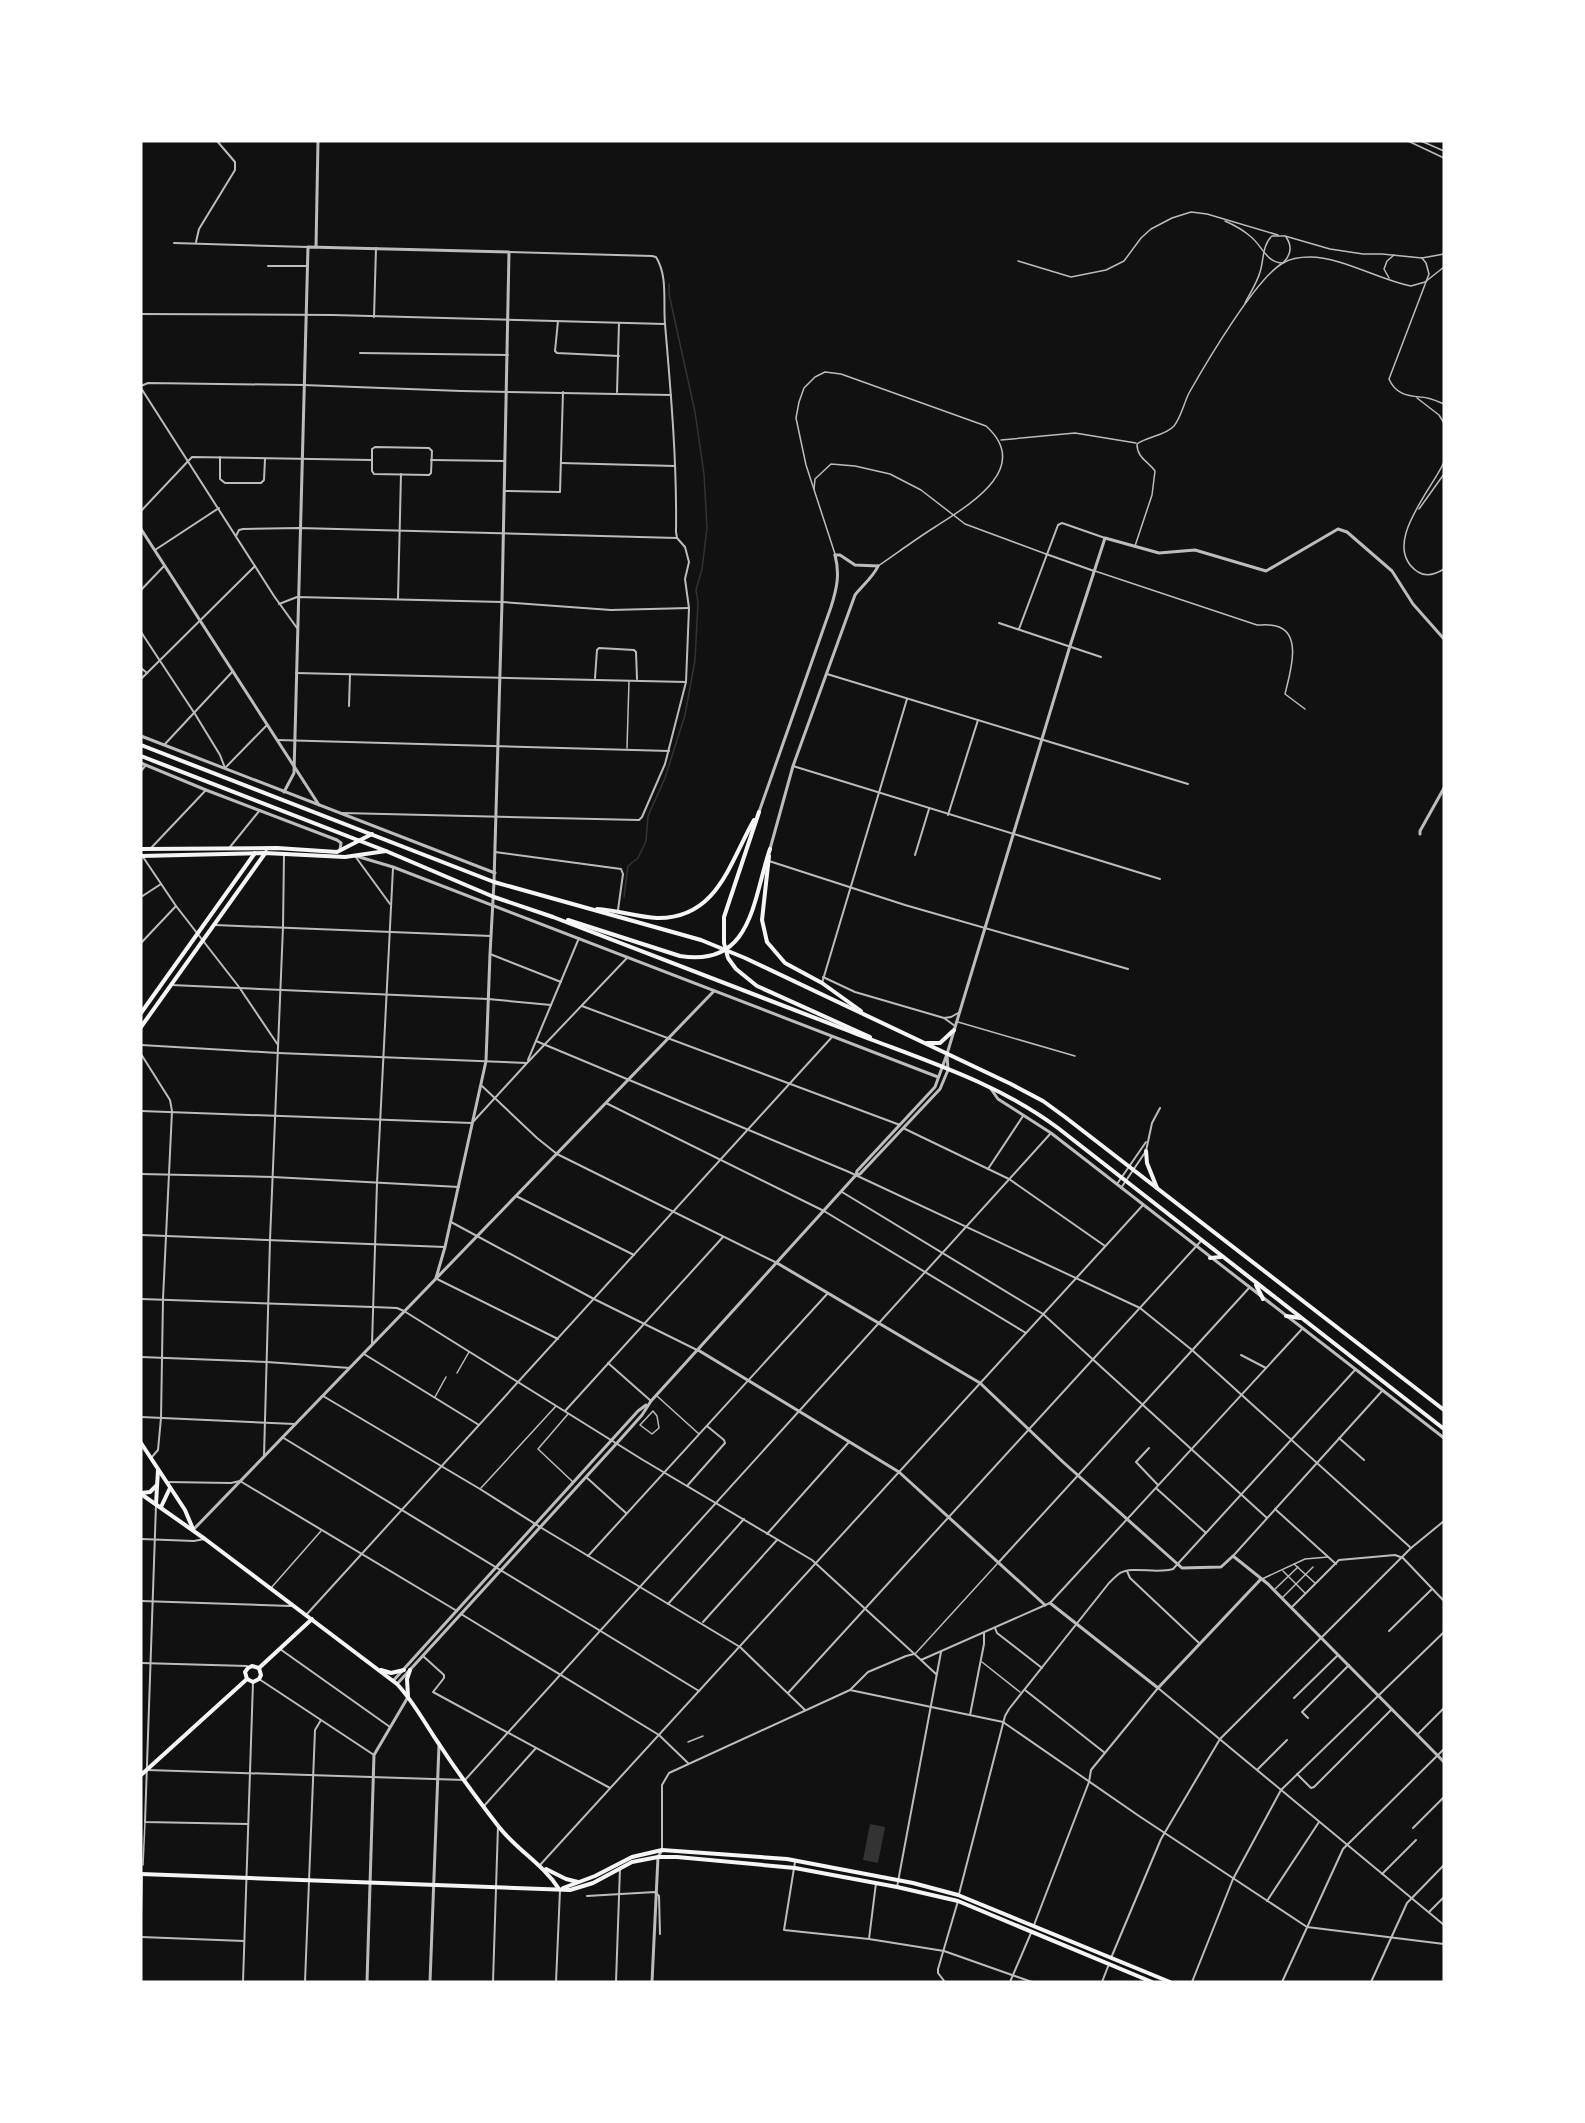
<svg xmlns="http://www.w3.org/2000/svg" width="1585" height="2123" viewBox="0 0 1585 2123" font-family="Arial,sans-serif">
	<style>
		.water { fill: #333 }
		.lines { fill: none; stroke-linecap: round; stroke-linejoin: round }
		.stream { stroke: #333; stroke-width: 1.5 }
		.service { stroke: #bcbcbc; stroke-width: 1.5 }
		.pedestrian { stroke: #bcbcbc; stroke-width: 1.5 }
		.minor { stroke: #bcbcbc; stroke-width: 2 }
		.tertiary { stroke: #bcbcbc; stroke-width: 3 }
		.secondary { stroke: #f5f5f5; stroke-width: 4 }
		.primary { stroke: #f5f5f5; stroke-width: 4 }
	</style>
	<rect width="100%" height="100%" fill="#111"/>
	<path class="water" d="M870,1824L885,1827L878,1863L863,1860Z"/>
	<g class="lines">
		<path class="stream" d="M624,897L628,866L638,858L646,841L648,816L665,778L685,715L695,660L698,602L696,590L702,569L707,528L704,474L695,412L669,294V284"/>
		<g class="service">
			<path d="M1408,141L1444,158"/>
			<path d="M1421,141L1444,151"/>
			<path d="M1225,221C1234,225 1243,230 1250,236C1262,245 1266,263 1283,263C1291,255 1293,247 1286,237"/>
			<path d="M1422,258L1426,263L1429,274L1389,379C1395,393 1406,396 1420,397C1429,397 1437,401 1444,404"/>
			<path d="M1018,261L1071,277L1106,270L1124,261L1141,238L1151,229L1172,218L1191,212L1207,214L1278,235"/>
			<path d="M1389,278L1384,269L1387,261L1394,255"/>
			<path d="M1245,303C1250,293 1257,283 1260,272C1264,260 1262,245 1272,236H1285L1330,249L1363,254H1382L1422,258L1444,254"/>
			<path d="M1417,398L1439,415L1444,423"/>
			<path d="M1001,440L1075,433L1136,443"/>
			<path d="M1444,462C1432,490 1379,546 1418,572C1426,577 1436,574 1444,569"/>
			<path d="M814,489L815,479L831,464L855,466L890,474L921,490L965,524L1046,554"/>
			<path d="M1419,509L1444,474"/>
			<path d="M1135,546L1152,495L1155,471C1148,461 1137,458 1137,444C1148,436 1165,436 1174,426C1181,417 1184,403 1189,393C1206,363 1256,278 1283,263C1291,258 1301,257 1310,257C1341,257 1380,280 1411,286L1425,282L1444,267"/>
			<path d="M835,554L806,465L796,418L799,402L804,388L815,377L825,372L841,374L986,426C1033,468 969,505 935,527C916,539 897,553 878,566"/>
			<path d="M1095,571L1257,625C1263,625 1270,624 1276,626C1304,633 1289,676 1285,694L1305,709"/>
			<path d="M627,748L629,681"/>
			<path d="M481,1488L556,1406"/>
			<path d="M982,1662L1020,1692"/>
			<path d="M143,1865L145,1822"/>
		</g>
		<g class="pedestrian">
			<path d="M958,1022L1075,1056"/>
			<path d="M457,1373L469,1352"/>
			<path d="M657,1396L699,1434"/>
			<path d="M435,1397L446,1377"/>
			<path d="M653,1411L657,1416L659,1428L652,1434L640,1425Z"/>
			<path d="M568,1414L538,1449L573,1482"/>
			<path d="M1294,1564L1315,1583"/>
			<path d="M1283,1571L1305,1593"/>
			<path d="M1262,1579L1305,1559L1328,1557"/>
			<path d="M271,1588L321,1531"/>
			<path d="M1275,1589L1298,1567"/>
			<path d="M1282,1598L1313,1567"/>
			<path d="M915,1654L997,1564"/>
			<path d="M688,1742L703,1736"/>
		</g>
		<g class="minor">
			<path d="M196,242L199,229L235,170V162L217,141"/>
			<path d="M174,243L308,247"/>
			<path d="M268,266H307"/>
			<path d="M141,314L333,315L665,324"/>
			<path d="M374,317L376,248"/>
			<path d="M558,321L555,351L557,353L619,356"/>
			<path d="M360,353L508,355"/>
			<path d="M141,386L148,383L303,385L461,391L671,395"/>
			<path d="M141,388L274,596L297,628"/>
			<path d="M617,392L619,323"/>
			<path d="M375,447L429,448L432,451L431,473L429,475L374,474L372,471V449Z"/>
			<path d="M220,457V479L225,483H261L264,480L265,459"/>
			<path d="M431,460L504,461"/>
			<path d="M561,463L675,466"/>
			<path d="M505,491L560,492L563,392"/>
			<path d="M141,511L192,457L371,460"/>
			<path d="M236,536L239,530L243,529L299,528L677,538"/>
			<path d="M155,550L219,508"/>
			<path d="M1046,554L1094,571"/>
			<path d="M141,590L164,566"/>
			<path d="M398,599L401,474"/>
			<path d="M279,604L297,597L502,602L611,610L689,608"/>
			<path d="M999,623L1101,657"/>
			<path d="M1019,629L1058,525L1062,523L1105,538"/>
			<path d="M141,632L195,714L220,755L225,768"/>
			<path d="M141,668L147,673"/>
			<path d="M296,673L686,682"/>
			<path d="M827,674L1188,784"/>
			<path d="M595,678L597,650L599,648L634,650L636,652L637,679"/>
			<path d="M141,679L255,566"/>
			<path d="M349,706L350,674"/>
			<path d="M277,740L669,751"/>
			<path d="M165,744L233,671"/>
			<path d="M793,766L1160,879"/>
			<path d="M226,767L267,725"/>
			<path d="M141,771L146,765"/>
			<path d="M342,813L639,820L642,817L665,764L686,682L689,608L685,579L689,562L685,547L677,538L676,532C677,462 671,394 665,324C663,302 668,276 656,257L652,256L509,252"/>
			<path d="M948,815L978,720"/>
			<path d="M152,847L206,790"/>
			<path d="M230,847L260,810"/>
			<path d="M495,852L621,869L623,874L618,910"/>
			<path d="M141,854L176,906L239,987L278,1045"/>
			<path d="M915,855L929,809"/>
			<path d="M355,856L390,904"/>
			<path d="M769,861L905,905L1128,969"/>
			<path d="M141,897L161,884"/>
			<path d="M215,925L491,936"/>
			<path d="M141,943L176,906"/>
			<path d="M490,954L561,982"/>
			<path d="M823,977L855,992L944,1018L955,1026"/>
			<path d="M822,983L907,699"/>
			<path d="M171,985L488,999L551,1005"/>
			<path d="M582,1006L900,1125"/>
			<path d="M944,1018L951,1017L960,1012"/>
			<path d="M536,1041L849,1172L1140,1308L1192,1350L1411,1548"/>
			<path d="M141,1045L278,1053L527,1063"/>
			<path d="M141,1054L170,1100L172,1111L163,1299L161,1418L158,1450L151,1458"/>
			<path d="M528,1060L579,938"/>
			<path d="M482,1086L537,1138L557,1154L777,1263"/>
			<path d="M606,1103L824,1211L1026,1333"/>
			<path d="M141,1111L472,1123L527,1063L627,958"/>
			<path d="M903,1128L1009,1179L1105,1246"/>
			<path d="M988,1169L1023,1116"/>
			<path d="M141,1174L273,1177L459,1187"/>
			<path d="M1117,1184L1146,1142"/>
			<path d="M1121,1188L1146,1151L1152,1123L1160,1108"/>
			<path d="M842,1192L1043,1314L1267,1518"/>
			<path d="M516,1196L634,1255"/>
			<path d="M451,1222L594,1299L697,1350"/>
			<path d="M141,1235L445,1247"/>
			<path d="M437,1279L558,1339"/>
			<path d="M141,1299L373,1307L397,1308L404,1311L643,1460L812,1560L921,1660L1050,1603L1302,1329"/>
			<path d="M372,1344L377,1183L393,868"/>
			<path d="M364,1354L479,1425"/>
			<path d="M1241,1355L1266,1368"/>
			<path d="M141,1357L267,1362L350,1368"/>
			<path d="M608,1363L651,1401"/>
			<path d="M323,1396L480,1489L540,1527L740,1647L805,1710"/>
			<path d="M565,1411L723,1237"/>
			<path d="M141,1417L295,1424"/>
			<path d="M282,1437L699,1691"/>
			<path d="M1339,1438L1364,1460"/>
			<path d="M1149,1448L1136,1462L1158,1485"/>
			<path d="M264,1456L270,1240L283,927L284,854"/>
			<path d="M586,1477L626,1513"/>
			<path d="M167,1482L231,1483L240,1481L457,1611"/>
			<path d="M687,1486L725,1443L724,1440L707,1426"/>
			<path d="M1157,1489L1206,1533"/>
			<path d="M156,1505L145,1822L248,1824"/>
			<path d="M1275,1509L1336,1564"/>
			<path d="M767,1534L849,1442"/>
			<path d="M141,1539L194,1541L204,1539"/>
			<path d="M588,1556L828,1293"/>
			<path d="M1233,1556L1382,1391"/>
			<path d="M998,1563L1249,1288"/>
			<path d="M1127,1571L1130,1578L1199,1643"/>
			<path d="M141,1601L291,1606"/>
			<path d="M668,1604L744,1519"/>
			<path d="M1292,1607L1339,1560L1395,1555L1403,1558L1444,1601"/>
			<path d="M307,1614L832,1037"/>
			<path d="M461,1614L659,1735L688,1763"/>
			<path d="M703,1622L777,1540"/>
			<path d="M995,1628L997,1633L1042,1668"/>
			<path d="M1389,1631L1432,1589"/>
			<path d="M280,1649L390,1727"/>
			<path d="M423,1656L444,1675V1678L433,1692L610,1788"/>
			<path d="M921,1660L936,1674"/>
			<path d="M141,1663L247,1666"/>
			<path d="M259,1679L374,1755"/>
			<path d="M850,1690L1003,1722L1139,1816L1307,1927L1444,1944"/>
			<path d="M1025,1690L1105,1753"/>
			<path d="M788,1693L1201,1241"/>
			<path d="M1294,1698L1338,1655"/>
			<path d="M970,1715L984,1644V1633"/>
			<path d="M1308,1718L1302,1712L1349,1665"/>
			<path d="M1417,1735L1444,1708"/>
			<path d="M1258,1769L1287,1740"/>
			<path d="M147,1770L465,1780L1051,1133"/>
			<path d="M1297,1774L1311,1788L1314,1787L1392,1709"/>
			<path d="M484,1806L536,1748"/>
			<path d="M1413,1828L1444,1797"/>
			<path d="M662,1850V1785L669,1773L850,1690L868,1672L906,1656L914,1654"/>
			<path d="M795,1862L784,1930L869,1939L944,1951L1032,1982"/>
			<path d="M540,1865L1143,1205"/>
			<path d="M1382,1874L1416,1840"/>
			<path d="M897,1887L941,1652"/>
			<path d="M959,1894L1005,1716L1009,1709L1109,1583C1112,1580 1116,1576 1120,1573C1133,1566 1157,1574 1173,1569L1355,1370"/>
			<path d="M587,1896L655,1892L659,1896L660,1934"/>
			<path d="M1267,1901L1319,1822"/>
			<path d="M1429,1912L1444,1897"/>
			<path d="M141,1915L142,1874"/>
			<path d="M1034,1925L1089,1782L1091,1770L1158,1688L1444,1925"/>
			<path d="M141,1937L244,1941"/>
			<path d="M869,1939L876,1883"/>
			<path d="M1111,1958L1161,1839L1220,1739L1411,1548L1444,1521"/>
			<path d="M243,1982L253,1682"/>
			<path d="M305,1982L315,1730L321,1720"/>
			<path d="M493,1982L498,1826"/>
			<path d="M556,1982L560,1890"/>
			<path d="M616,1982L620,1868"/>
			<path d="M945,1982L938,1973V1969L958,1901"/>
			<path d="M1010,1982L1031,1933"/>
			<path d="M1102,1982L1109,1964"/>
			<path d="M1192,1982L1233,1879L1281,1790L1444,1632"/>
			<path d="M1282,1982L1343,1849L1444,1749"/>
			<path d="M1371,1982L1407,1903L1444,1865"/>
		</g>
		<g class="tertiary">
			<path d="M316,247L318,141"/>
			<path d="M141,529L319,805"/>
			<path d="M835,555H840L855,565L878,566"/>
			<path d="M141,736L495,873"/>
			<path d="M141,763L206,790L337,840L341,843L340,850"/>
			<path d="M284,792L294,773L308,247L509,252L502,602L494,882L490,954L486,1061L445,1247L436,1278"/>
			<path d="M759,812L831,607C837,588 840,574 835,555"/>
			<path d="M1420,834V831L1444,788"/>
			<path d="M770,849L793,766L855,595C862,586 874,576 878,566"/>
			<path d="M356,856L393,867L938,1077"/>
			<path d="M991,1089L998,1099L1051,1133L1444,1438"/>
			<path d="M856,1175L857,1171L935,1087L947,1054L1070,646L1105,538L1159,553L1195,550L1266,571L1338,529L1347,532L1392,571L1413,604L1444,639"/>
			<path d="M777,1263L980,1383L1063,1462L1182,1568L1221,1567L1233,1556L1268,1584L1444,1762"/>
			<path d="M698,1350L899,1472L1045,1605"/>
			<path d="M193,1530L714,991"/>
			<path d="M1050,1603L1158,1688L1261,1579"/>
			<path d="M393,1681L638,1411L646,1405"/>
			<path d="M397,1684L617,1443L642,1415L651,1401L856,1175L860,1174L940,1089L948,1070L947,1055"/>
			<path d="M367,1982L374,1755L408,1697"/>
			<path d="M430,1982L439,1745"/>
			<path d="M652,1982L658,1857L662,1850"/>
		</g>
		<g class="secondary">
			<path d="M141,849L277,848L337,852L372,834"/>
			<path d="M141,856L265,853L345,857L386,851"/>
			<path d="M141,1013L255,853"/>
			<path d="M141,1027L266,852"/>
			<path d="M141,1443L185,1510L193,1529"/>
			<path d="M141,1493L150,1492L157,1485"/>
			<path d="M141,1494L205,1539L397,1684C414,1702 425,1724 439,1744C458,1773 478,1800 499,1827C517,1850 543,1864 559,1889"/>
			<path d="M156,1504L158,1470"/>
			<path d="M161,1507L170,1488"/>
			<path d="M259,1668L312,1619"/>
			<path d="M381,1670L391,1673L404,1670"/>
			<path d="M247,1679L253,1682L259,1679L261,1675L259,1668"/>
			<path d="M247,1679L245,1672L248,1668L252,1666L259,1668"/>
			<path d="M408,1696L407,1679L410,1670"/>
			<path d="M141,1775L247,1679"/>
			<path d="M546,1869L566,1879L578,1882"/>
			<path d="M141,1874L570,1890L593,1883L632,1862L658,1857H677L795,1868L897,1887L958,1901L1152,1982"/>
			<path d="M563,1888L595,1876L632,1857L662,1850L787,1859L913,1883L958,1895L1170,1982"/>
		</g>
		<g class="primary">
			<path d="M141,745L494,882L701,940L745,958L1011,1084L1043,1101L1065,1117L1444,1410"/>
			<path d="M141,756L386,851L494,897L553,917C651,955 750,993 849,1031C920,1059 997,1082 1058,1128L1444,1429"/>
			<path d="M759,812L724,917V943L728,958L736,969L757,986L870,1037"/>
			<path d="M769,856L762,920L767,942L785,963L822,983L861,1011"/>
			<path d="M597,909C617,910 637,917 657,918C717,919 729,864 754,820"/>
			<path d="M568,920L680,956C753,968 753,898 770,849"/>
			<path d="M927,1043H940L954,1030"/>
			<path d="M1146,1151L1147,1163L1157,1188"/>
			<path d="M1210,1258L1221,1257"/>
			<path d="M1256,1285L1263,1299"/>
			<path d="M1286,1316L1300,1318"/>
		</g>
	</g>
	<rect width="1585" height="2123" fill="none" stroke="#ffffff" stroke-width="285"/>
</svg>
